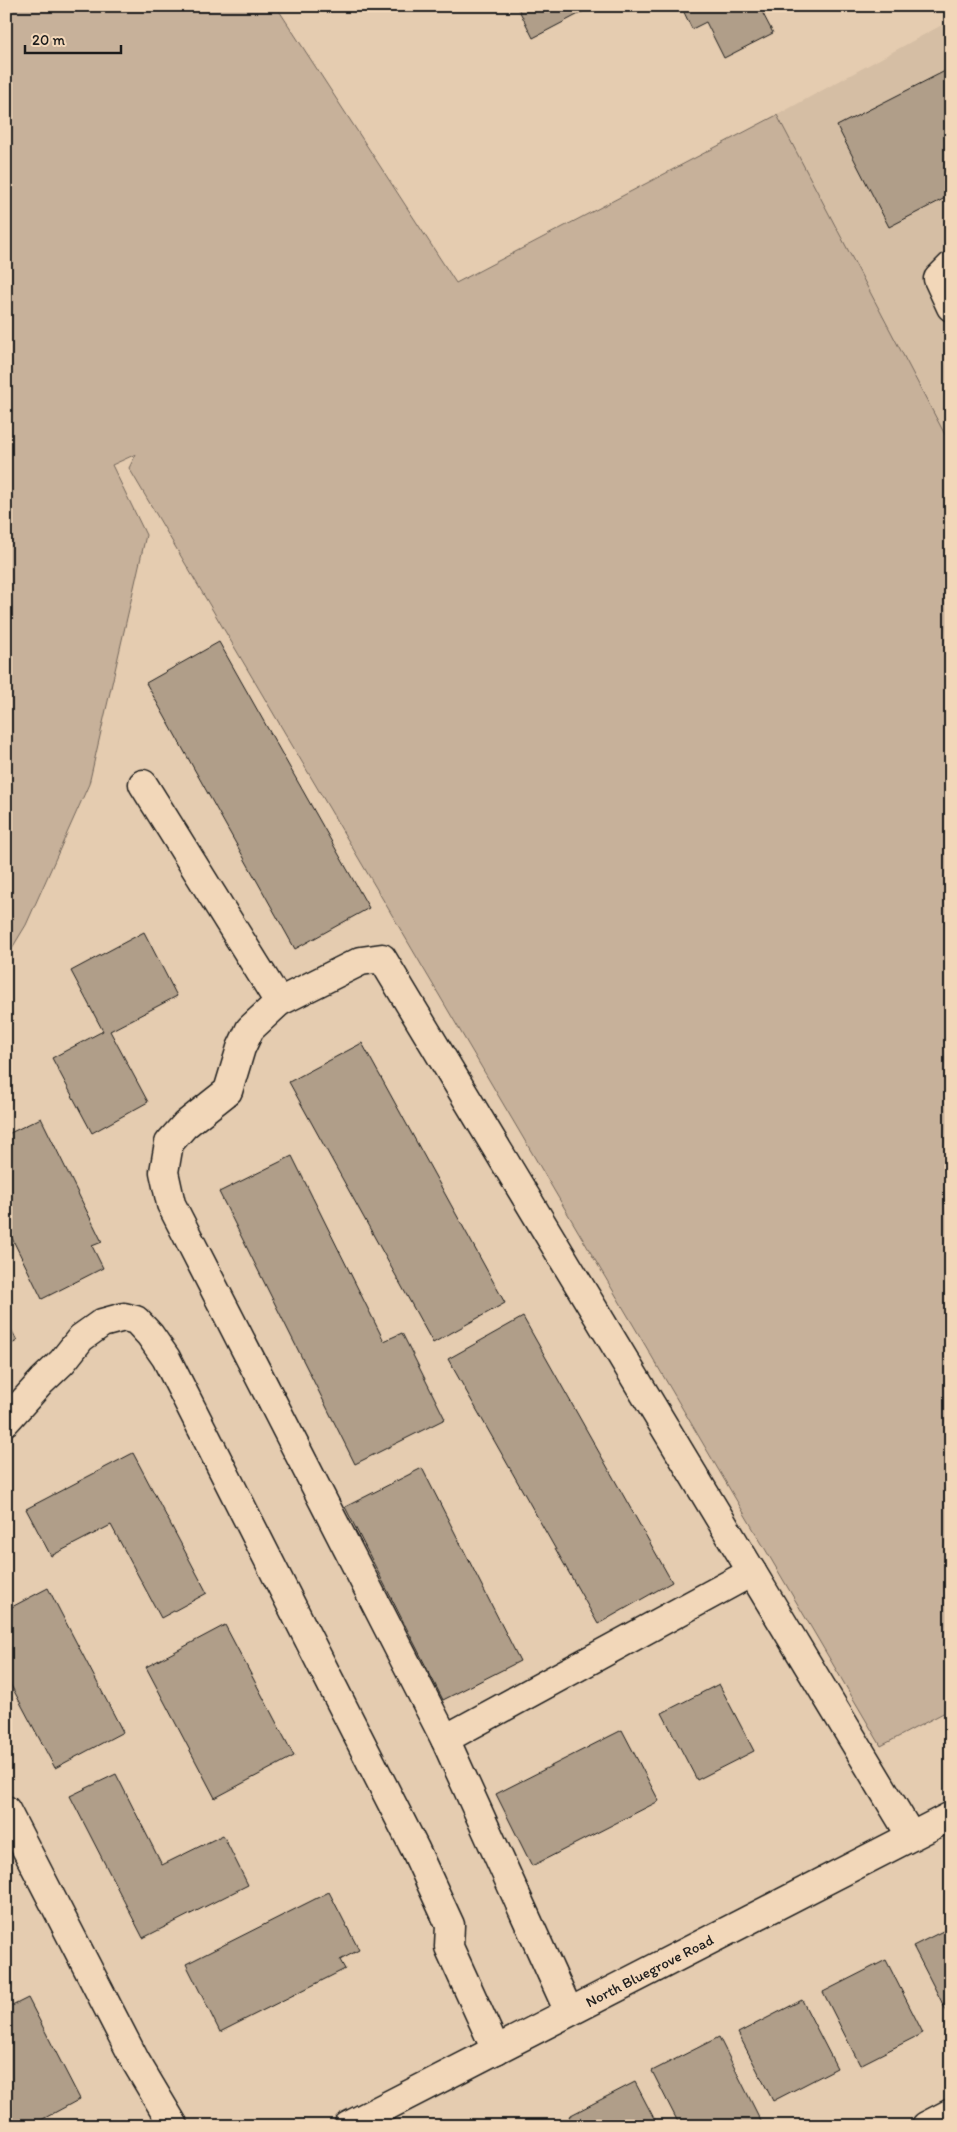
<svg xmlns="http://www.w3.org/2000/svg" width="957" height="2132" viewBox="0 0 957 2132" font-family="Itim,sans-serif">
	<style>
		.built { fill: #d5bea4 }
		.green { fill: #c7b19a; stroke: #72665b }
		.building { fill: #b09e89; stroke: #1c1c1c }
		.lines { fill: none; stroke-linecap: round; stroke-linejoin: round }
		.minor-casing { stroke: #1c1c1c; stroke-width: 31 }
		.minor { stroke: #f2d7b9; stroke-width: 28 }
		.labels { text-anchor: middle; stroke-width: 4.5; stroke-linejoin: round; paint-order: stroke }
		.street-label { font-size: 15px; fill: #1c1c1c; stroke: #f2d7b9 }
	</style>
	<rect width="100%" height="100%" fill="#e5ccb0"/>
	<filter id="ink" filterUnits="userSpaceOnUse"><feTurbulence type="fractalNoise" baseFrequency=".02" numOctaves="2"/><feDisplacementMap in="SourceGraphic" scale="10" xChannelSelector="R" yChannelSelector="G"/><feConvolveMatrix kernelMatrix="1 2 1 2 8 2 1 2 1" color-interpolation-filters="sRGB"/></filter>
	<g filter="url(#ink)">
		<path class="built" d="M951,20V446L777,115Z"/>
		<path class="green" d="M6,6H276L456,283L777,115L951,446V1709L881,1746L129,468L136,454L112,465L146,535L89,784L26,925L6,958Z"/>
		<g class="building">
			<path d="M517,6H594L533,38Z"/>
			<path d="M681,6H759L773,33L724,58L706,22L692,29Z"/>
			<path d="M951,68V195L889,227L837,126Z"/>
			<path d="M219,642L369,908L295,949L146,683Z"/>
			<path d="M144,932L177,996L110,1031L148,1102L92,1133L52,1058L103,1031L71,971Z"/>
			<path d="M362,1043L505,1303L433,1343L289,1082Z"/>
			<path d="M41,1118L102,1242L92,1246L103,1268L42,1299L6,1226V1135Z"/>
			<path d="M292,1156L384,1341L402,1333L445,1419L355,1464L219,1192Z"/>
			<path d="M523,1317L672,1582L598,1624L448,1359Z"/>
			<path d="M6,1319L17,1341L6,1347Z"/>
			<path d="M133,1453L207,1593L161,1618L111,1525L51,1556L26,1509Z"/>
			<path d="M422,1468L520,1661L443,1700L345,1507Z"/>
			<path d="M48,1588L123,1732L55,1768L6,1676V1610Z"/>
			<path d="M225,1625L294,1756L215,1798L146,1667Z"/>
			<path d="M719,1684L754,1751L697,1780L662,1713Z"/>
			<path d="M622,1730L659,1801L532,1866L496,1794Z"/>
			<path d="M116,1774L162,1865L223,1835L248,1885L143,1938L70,1796Z"/>
			<path d="M329,1892L359,1950L340,1960L345,1969L220,2032L186,1964Z"/>
			<path d="M951,1927V2015L949,2016L913,1946Z"/>
			<path d="M886,1960L923,2033L860,2065L823,1992Z"/>
			<path d="M28,1998L80,2099L30,2126H6V2009Z"/>
			<path d="M802,2000L837,2068L773,2101L738,2033Z"/>
			<path d="M719,2037L762,2123L757,2126H680L652,2071Z"/>
			<path d="M635,2082L658,2126H574L569,2116Z"/>
		</g>
		<g class="lines">
			<defs>
				<g id="minor">
					<path d="M951,266L938,279L951,307"/>
					<path d="M143,784L279,1002"/>
					<path d="M6,1421L42,1381L62,1362L81,1338L102,1323L124,1317L136,1320L150,1335L166,1358L415,1849L450,1925L449,1947L496,2050"/>
					<path d="M445,1739L752,1572"/>
					<path d="M6,1810L136,2062L174,2126"/>
					<path d="M569,2012L445,1739L171,1204L164,1172L169,1143L185,1125L228,1091L241,1048L250,1029L279,1002L361,961L382,958L911,1836"/>
					<path id="s1" d="M348,2126L951,1816"/>
					<path d="M926,2126L951,2113"/>
				</g>
			</defs>
			<use href="#minor" class="minor-casing"/>
			<use href="#minor" class="minor"/>
		</g>
	</g>
	<g class="labels">
		<g class="street-label">
			<text dy="5" stroke="none"><textPath href="#s1" startOffset="339">North Bluegrove Road</textPath></text>
		</g>
	</g>
	<rect width="957" height="2132" fill="none" stroke="#f2d7b9" stroke-width="25"/>
	<rect x="12" y="12" width="932" height="2107" fill="none" stroke="#1c1c1c" stroke-width="2" filter="url(#ink)"/>
	<path d="M25 45v8h96v-8" fill="none" stroke="#1c1c1c" stroke-width="2.5"/>
	<text x="32" y="45" font-size="15" fill="#1c1c1c" stroke="#f2d7b9" stroke-width="4" paint-order="stroke">20 m</text>
</svg>
